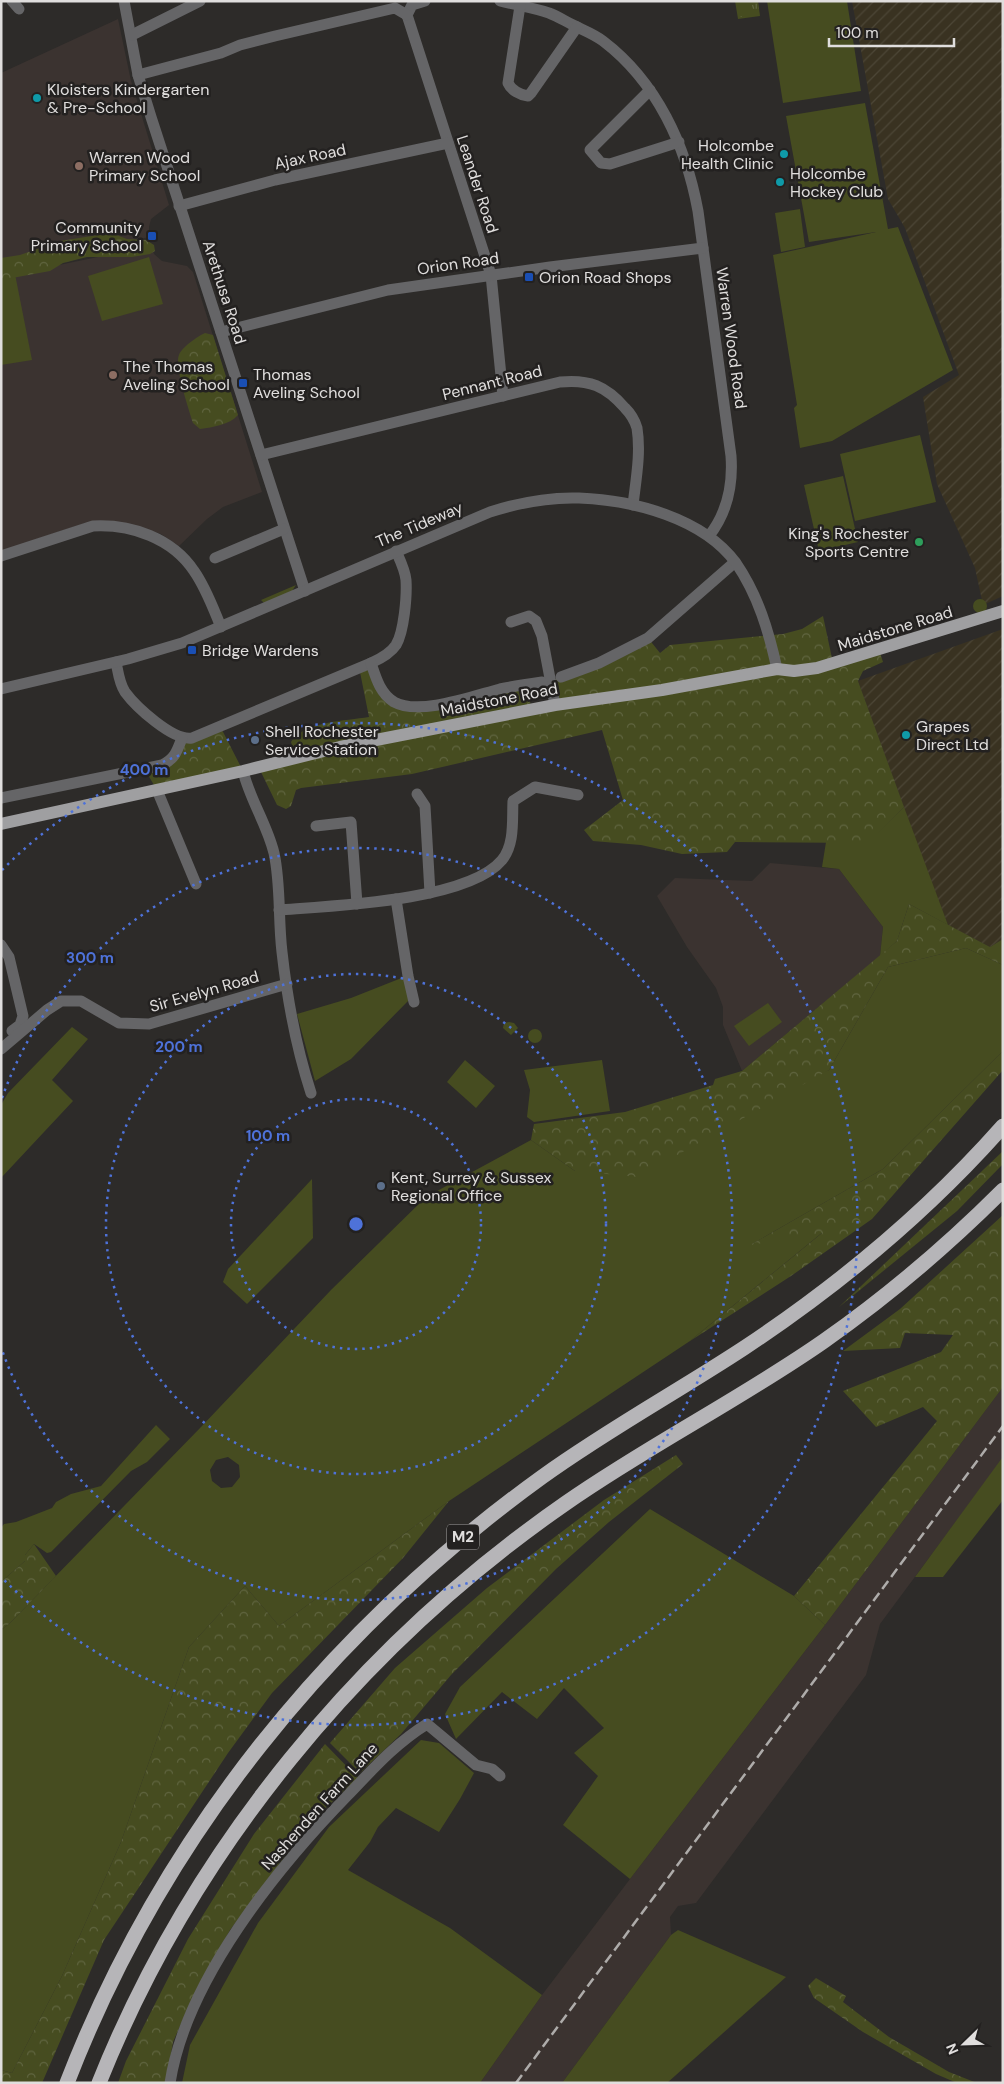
<svg xmlns="http://www.w3.org/2000/svg" width="1004" height="2084" viewBox="0 0 1004 2084" font-family="'DM Sans',sans-serif">
	<style>
		.built { fill: #3b3330 }
		.industrial { fill: url(#industrial-furrows) }
		.green { fill: #464c20; fill-rule: evenodd }
		.forest { fill: url(#forest-crowns) }
		.park { fill: url(#park-tufts) }
		.lines { fill: none; stroke-linecap: round; stroke-linejoin: round }
		.minor { stroke: #656567; stroke-width: 11 }
		.major { stroke: #9f9fa1; stroke-width: 12 }
		.highway { stroke: #b6b5b8; stroke-width: 15 }
		.rail { stroke: #aeacaa; stroke-width: 2.5; stroke-dasharray: 10 5; stroke-linecap: butt }
		.ring { fill: none; stroke: #4e72d9; stroke-width: 2.5; stroke-dasharray: 2.5 5 }
		.culture-dot { fill: #0f9aa8; stroke: #232120; stroke-width: 2 }
		.education-dot { fill: #8d6e63; stroke: #232120; stroke-width: 2 }
		.transit-dot { fill: #1a4fb4; stroke: #232120; stroke-width: 2 }
		.leisure-dot { fill: #2e9e5b; stroke: #232120; stroke-width: 2 }
		.service-dot { fill: #5c6f8a; stroke: #232120; stroke-width: 2 }
		.labels { text-anchor: middle; stroke-width: 5; stroke-linejoin: round; paint-order: stroke }
		.shield { fill: #232120; stroke: #a7a5a4; stroke-width: 1 }
		.shield-label { font-size: 15px; font-weight: bold; fill: #e0dedd }
		.poi-label { font-size: 16px; fill: #e0dedd; stroke: #232120; text-anchor: start }
		.street-label { font-size: 16px; fill: #e0dedd; stroke: #232120 }
		.centre { fill: #4e72d9; stroke: #232120; stroke-width: 2.5 }
		.ring-label { font-size: 15px; text-anchor: middle; font-weight: bold; fill: #4e72d9; stroke: #232120; stroke-width: 5; stroke-linejoin: round; paint-order: stroke }
	</style>
	<defs>
		<pattern id="industrial-furrows" width="10" height="10" patternUnits="userSpaceOnUse" patternTransform="scale(1.25)"><rect width="10" height="10" fill="#393221"/><path d="M-1 1l2-2M0 10L10 0M9 11l2-2" fill="none" stroke="#4c4636"/></pattern>
		<pattern id="forest-crowns" width="20" height="18" patternUnits="userSpaceOnUse" patternTransform="scale(1.25)"><rect width="20" height="18" fill="#464c20"/><path d="M2 6a3 3 0 1 1 6 0M12 15a3 3 0 1 1 6 0" fill="none" stroke="#606540"/></pattern>
		<pattern id="park-tufts" width="24" height="20" patternUnits="userSpaceOnUse" patternTransform="scale(1.25)"><rect width="24" height="20" fill="#464c20"/><path d="M3 7l-1-3M5 7V3M7 7l1-3M15 17l-1-3M17 17v-4M19 17l1-3" fill="none" stroke="#606540"/></pattern>
	</defs>
	<rect width="100%" height="100%" fill="#2d2b29"/>
	<g class="built">
		<path d="M118,19L131,81L169,205L151,219L149,227V237L57,258L1,267V73Z"/>
		<path d="M151,246L154,254L162,261L187,266L193,272L262,492L223,507L207,519L179,546L161,534L134,525L85,523L1,551V277Z"/>
		<path d="M770,863L839,869L883,927L880,956L742,1071L723,1025V1007L716,988L687,947L657,896L675,878L752,881Z"/>
		<path d="M1003,1387V1458L880,1624L866,1675L696,1903L678,1906L670,1917L671,1935L562,2083H480L542,1995L630,1879L825,1625Z"/>
	</g>
	<g class="industrial">
		<path d="M852,1H1003V596L983,605L975,568L937,484L923,397L959,375L905,228L888,199Z"/>
		<path d="M1003,629V939L990,947L948,925L931,883L858,681Z"/>
	</g>
	<g class="green">
		<path d="M735,1H758L760,16L738,19Z"/>
		<path d="M767,1H847L861,91L783,103Z"/>
		<path d="M865,103L888,229L898,227L953,370L832,441L800,448L794,408L797,405L773,255L876,232L809,242L786,116Z"/>
		<path d="M800,209L805,247L781,252L775,213Z"/>
		<path d="M149,257L163,304L102,321L88,276Z"/>
		<path d="M15,274L32,360L1,365V277Z"/>
		<path d="M920,435L936,502L855,521L840,454Z"/>
		<path d="M843,476L858,542L819,551L804,485Z"/>
		<path d="M296,585L292,591L264,603L261,600Z"/>
		<circle cx="980" cy="606" r="7"/>
		<path d="M904,807L948,925L909,904L897,941L880,956L883,927L839,869L822,867L826,842H869Z"/>
		<path d="M966,948L1003,965V1051L883,1169L752,1244L823,1232L690,1341L449,1501L279,1626L245,1586L189,1647L121,1842L62,1976L12,2073L1,2070V1630L10,1623L201,1427L331,1290L426,1197L531,1140L575,1171L829,1070L888,967ZM228,1457L239,1465L240,1477L232,1487L221,1488L212,1481L210,1470L216,1460Z"/>
		<path d="M404,977L409,1000L351,1059L315,1081L297,1014L351,998Z"/>
		<path d="M768,1003L782,1022L749,1046L734,1026Z"/>
		<path d="M509,1022L514,1023L518,1028L511,1035L503,1028L504,1023Z"/>
		<path d="M72,1027L88,1039L52,1080L73,1101L1,1178V1105L8,1093Z"/>
		<circle cx="535" cy="1036" r="7"/>
		<path d="M465,1060L495,1086L476,1108L447,1082Z"/>
		<path d="M602,1060L610,1111L534,1122L527,1117L530,1090L524,1070Z"/>
		<path d="M312,1179L313,1238L247,1304L223,1282L228,1269Z"/>
		<path d="M156,1425L170,1439L147,1462L131,1471L51,1552L47,1553L34,1544L25,1555V1561L1,1582V1528L4,1524L16,1522L52,1508L56,1502L71,1494L101,1486Z"/>
		<path d="M1002,1458L1003,1500L943,1577H915Z"/>
		<path d="M650,1509L794,1596L825,1625L630,1879L563,1825L598,1776L574,1753L604,1728L564,1688L537,1719L502,1692L456,1739L445,1714L460,1687Z"/>
		<path d="M421,1740L439,1743L474,1773L460,1799L439,1832L396,1808L378,1827L370,1842L348,1870L450,1928L542,1995L480,2083H182L190,2045L258,1923L329,1827Z"/>
		<path d="M678,1930L786,1977L667,2083H562L671,1935Z"/>
	</g>
	<g class="forest">
		<path d="M111,233L127,239L146,240L154,245L155,251L150,254L132,257H87L63,263L50,271L1,280V258L20,255L60,241Z"/>
		<path d="M205,333L213,335L238,415C229,425 213,427 200,429L193,423C189,410 174,365 179,355C181,348 198,336 205,333Z"/>
		<path d="M823,616L833,663L879,650L883,662L863,671L858,681L904,807L869,843L735,842L727,852L682,854L641,845L593,841L584,830L623,800L602,730L412,774L301,788L296,790L291,806L286,809L277,805L261,772L296,757L291,742C304,721 346,721 369,717L359,667L371,663L379,686L407,706L528,684L531,709L555,705L551,681L648,638L660,653L670,645L783,634L802,629Z"/>
		<path d="M220,726L243,771L157,790L145,770L162,765L182,738Z"/>
		<path d="M909,904L990,947L1003,939V965L966,948L888,967L829,1070L638,1177L575,1171L531,1140L534,1124L625,1112L713,1085L715,1079L742,1071L897,941Z"/>
		<path d="M1003,1051V1070L872,1219L791,1276L690,1341L822,1233L750,1245L883,1169Z"/>
		<path d="M1003,1151V1164L957,1211L839,1307Z"/>
		<path d="M1003,1215V1387L825,1625L794,1596L937,1421L923,1407L876,1427L843,1391L941,1352L953,1335L905,1333L900,1348L843,1351L900,1309Z"/>
		<path d="M676,1455L683,1464L609,1522L556,1569L451,1675L401,1734L360,1773L330,1743L395,1668L487,1588L604,1500Z"/>
		<path d="M449,1501L403,1558L272,1693L228,1753L104,1940L42,2083H1V2070L12,2073L62,1976L121,1842L189,1647L245,1586L279,1626Z"/>
		<path d="M34,1544L56,1576L10,1623L1,1630V1582L25,1561V1555Z"/>
		<path d="M325,1744L358,1778L319,1814L288,1852L230,1930L191,2001L173,2042L166,2083H118L126,2061L188,1939L254,1834Z"/>
		<path d="M816,1978L846,1996L843,2002L889,2037L949,2072L977,2083H957L936,2074L863,2032L814,1998L808,1986Z"/>
	</g>
	<path class="park" d="M758,2L759,15L740,17L739,4Z"/>
	<g class="lines">
		<g class="minor">
			<path d="M12,1L19,9"/>
			<path d="M124,1L138,75L151,117L305,591"/>
			<path d="M500,1C516,5 534,8 549,13C557,16 565,21 573,25C583,30 594,34 603,41C657,82 686,146 698,211L731,456C733,484 727,513 709,536"/>
			<path d="M520,6L508,83C511,90 520,95 528,96L531,93L577,27"/>
			<path d="M407,15L491,275L503,396"/>
			<path d="M407,15L412,5L425,1"/>
			<path d="M132,35L200,1"/>
			<path d="M138,75L221,53L240,45L275,36L395,8L407,15"/>
			<path d="M650,90L590,150L601,163L610,164L679,142"/>
			<path d="M179,206L275,180L448,143"/>
			<path d="M221,332L388,290L550,267L703,248"/>
			<path d="M261,455L560,382C589,379 606,386 625,408C630,413 635,421 637,428C641,453 636,479 633,505"/>
			<path d="M1,556L93,526C131,524 172,538 194,571C206,588 213,608 221,627"/>
			<path d="M215,558L284,529"/>
			<path d="M511,622L529,616L536,621L542,636L555,705"/>
			<path d="M116,662C118,671 119,683 125,692C136,707 173,741 192,738L371,663C380,659 390,654 396,645C404,632 407,596 406,580C405,570 400,560 396,551"/>
			<path d="M371,663C376,678 380,693 394,702C419,716 473,696 500,689C514,686 528,684 542,682"/>
			<path d="M561,677L599,663L648,638L735,562"/>
			<path d="M1,689L128,659L182,643L490,512C518,503 549,497 579,498C633,500 703,518 736,563C758,595 769,632 777,669"/>
			<path d="M243,771C250,800 267,824 274,853C281,885 278,919 282,952C287,997 297,1050 311,1093"/>
			<path d="M157,790L196,884"/>
			<path d="M417,794L425,806L430,893"/>
			<path d="M1,798L162,765C175,759 177,751 182,738"/>
			<path d="M316,826L351,822L357,904"/>
			<path d="M396,899L408,976L414,1002"/>
			<path d="M279,910C332,906 468,901 502,860C515,844 512,820 513,801L535,787L578,795"/>
			<path d="M1,945L9,957L23,1016L20,1025L12,1031"/>
			<path d="M1,1049L47,1010L61,1001H81L119,1023L149,1024L287,984"/>
			<path d="M170,2083C186,1980 277,1868 348,1795C373,1769 396,1743 427,1724L476,1765L492,1769L500,1776"/>
		</g>
		<path class="major" d="M1,824L243,771L340,747L555,705L662,690L777,669L794,671L817,668L1003,611"/>
		<g class="highway">
			<path d="M67,2083C162,1837 329,1631 542,1477C607,1430 677,1392 744,1348C839,1285 927,1212 1003,1126"/>
			<path d="M99,2083C192,1850 360,1646 566,1503C649,1445 741,1399 824,1341C888,1296 948,1245 1003,1190"/>
		</g>
		<path class="rail" d="M516,2083L1003,1426"/>
	</g>
	<g class="ring">
		<circle cx="356" cy="1224" r="125"/>
		<circle cx="356" cy="1224" r="250"/>
		<path d="M2 1098A376 376 0 1 1 2 1350"/>
		<path d="M2 870A501 501 0 1 1 2 1578"/>
	</g>
	<g class="culture-dot">
		<circle cx="37" cy="98" r="5"/>
		<circle cx="784" cy="154" r="5"/>
		<circle cx="780" cy="182" r="5"/>
		<circle cx="906" cy="735" r="5"/>
	</g>
	<g class="education-dot">
		<circle cx="79" cy="166" r="5"/>
		<circle cx="113" cy="375" r="5"/>
	</g>
	<g class="transit-dot">
		<rect x="147" y="231" width="10" height="10" rx="2.5"/>
		<rect x="524" y="272" width="10" height="10" rx="2.5"/>
		<rect x="238" y="378" width="10" height="10" rx="2.5"/>
		<rect x="187" y="645" width="10" height="10" rx="2.5"/>
	</g>
	<circle class="leisure-dot" cx="919" cy="542" r="5"/>
	<g class="service-dot">
		<circle cx="255" cy="740" r="5"/>
		<circle cx="381" cy="1186" r="5"/>
	</g>
	<g class="labels">
		<rect class="shield" x="447" y="1524.5" width="32" height="25" rx="4"/>
		<g class="shield-label">
			<text x="463" y="1542">M2</text>
		</g>
		<g class="poi-label">
			<text x="47" y="95">Kloisters Kindergarten<tspan x="47" dy="18">&amp; Pre-School</tspan></text>
			<text x="774" y="151" text-anchor="end">Holcombe<tspan x="774" dy="18">Health Clinic</tspan></text>
			<text x="89" y="163">Warren Wood<tspan x="89" dy="18">Primary School</tspan></text>
			<text x="790" y="179">Holcombe<tspan x="790" dy="18">Hockey Club</tspan></text>
			<text x="142" y="233" text-anchor="end">Community<tspan x="142" dy="18">Primary School</tspan></text>
			<text x="539" y="283">Orion Road Shops</text>
			<text x="123" y="372">The Thomas<tspan x="123" dy="18">Aveling School</tspan></text>
			<text x="253" y="380">Thomas<tspan x="253" dy="18">Aveling School</tspan></text>
			<text x="909" y="539" text-anchor="end">King's Rochester<tspan x="909" dy="18">Sports Centre</tspan></text>
			<text x="202" y="656">Bridge Wardens</text>
			<text x="916" y="732">Grapes<tspan x="916" dy="18">Direct Ltd</tspan></text>
			<text x="265" y="737">Shell Rochester<tspan x="265" dy="18">Service Station</tspan></text>
			<text x="391" y="1183">Kent, Surrey &amp; Sussex<tspan x="391" dy="18">Regional Office</tspan></text>
		</g>
		<g class="street-label">
			<text transform="translate(310 156) rotate(-12)" y="6">Ajax Road</text>
			<text transform="translate(478 184) rotate(72)" y="6">Leander Road</text>
			<text transform="translate(458 263) rotate(-8)" y="6">Orion Road</text>
			<text transform="translate(225 292) rotate(72)" y="6">Arethusa Road</text>
			<text transform="translate(732 338) rotate(82)" y="6">Warren Wood Road</text>
			<text transform="translate(492 382) rotate(-14)" y="6">Pennant Road</text>
			<text transform="translate(419 524) rotate(-23)" y="6">The Tideway</text>
			<text transform="translate(895 628) rotate(-17)" y="6">Maidstone Road</text>
			<text transform="translate(499 699) rotate(-11)" y="6">Maidstone Road</text>
			<text transform="translate(204 991) rotate(-16)" y="6">Sir Evelyn Road</text>
			<text transform="translate(319 1806) rotate(-48)" y="6">Nashenden Farm Lane</text>
		</g>
	</g>
	<circle cx="356" cy="1224" r="8" class="centre"/>
	<g class="ring-label">
		<text x="144" y="775">400 m</text>
		<text x="90" y="963">300 m</text>
		<text x="179" y="1052">200 m</text>
		<text x="268" y="1141">100 m</text>
	</g>
	<rect width="1004" height="2084" fill="none" stroke="#e0dedd" stroke-width="5"/>
	<g transform="translate(964 2044) rotate(247)" stroke="#232120" stroke-width="4" paint-order="stroke">
	<path d="M0-4L9 19L0 12L-9 19Z" fill="#e0dedd"/>
	<text y="-8" font-size="14" font-weight="bold" text-anchor="middle" fill="#e0dedd">N</text>
	</g>
	<path d="M829 38v8h125v-8" fill="none" stroke="#e0dedd" stroke-width="2.5"/>
	<text x="836" y="38" font-size="15" fill="#e0dedd" stroke="#232120" stroke-width="4" paint-order="stroke">100 m</text>
</svg>
